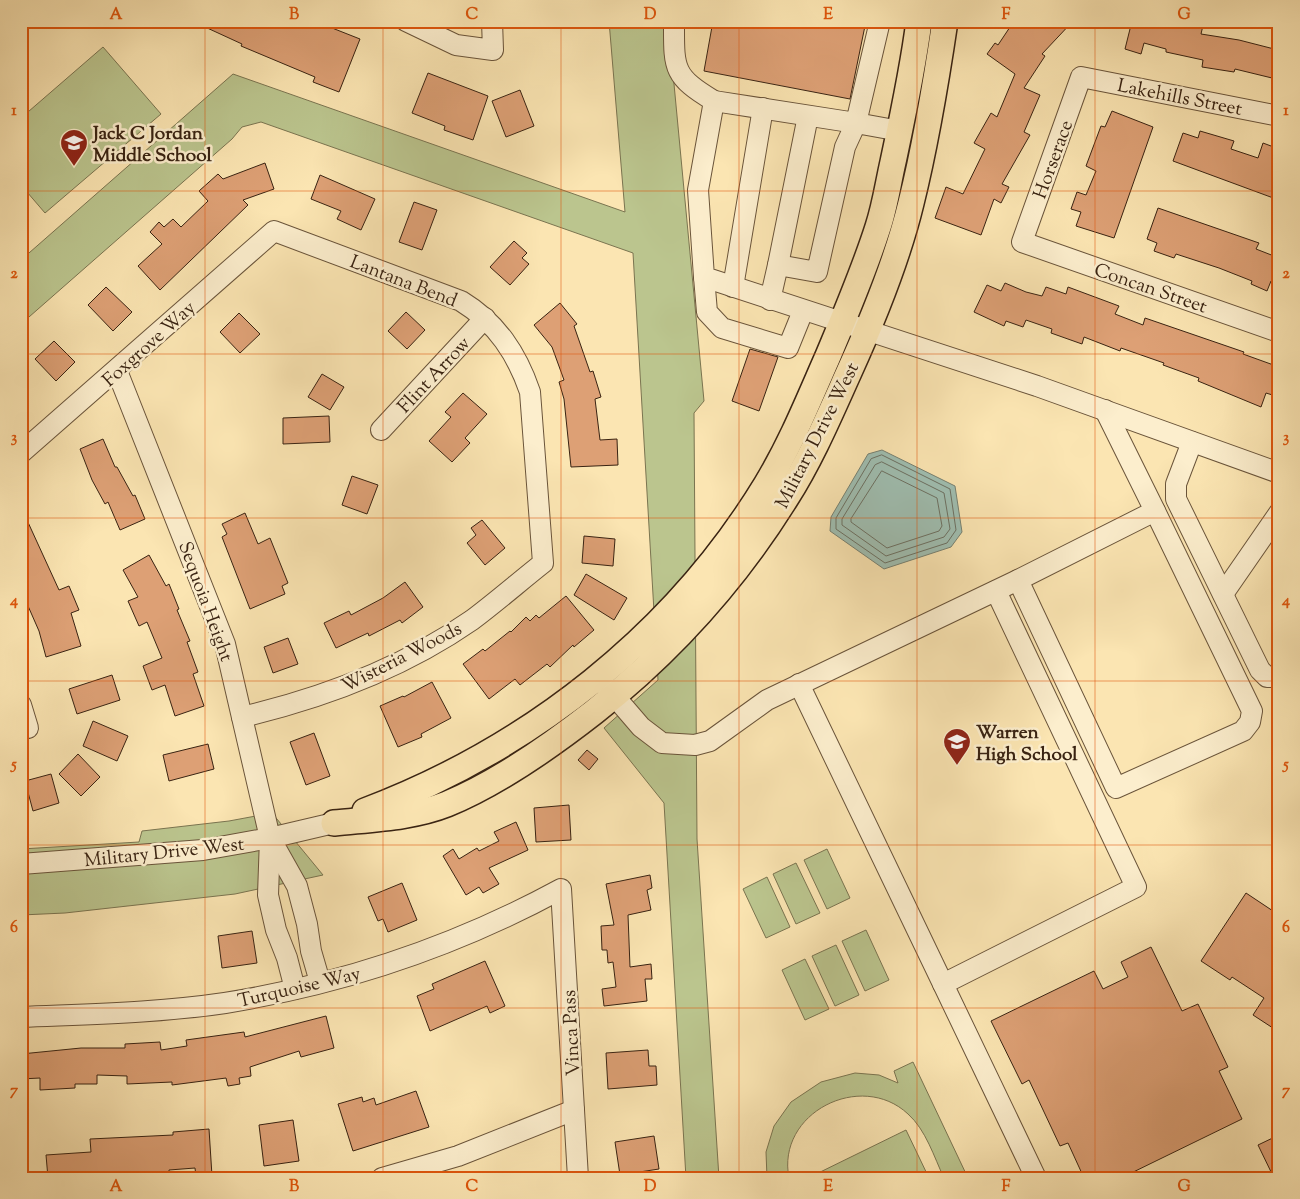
<svg xmlns="http://www.w3.org/2000/svg" width="1300" height="1199" viewBox="0 0 1300 1199" font-family="'Sorts Mill Goudy',serif">
	<style>
		.green { fill: #bbc58e; stroke: #7a7450 }
		.water { fill: #9fbeb1; stroke: #768071 }
		.lines { fill: none; stroke-linecap: round; stroke-linejoin: round }
		.shore { stroke: #6c7062; stroke-width: 1 }
		.building { fill: #dda075; stroke: #392312 }
		.minor-casing { stroke: #6a543a; stroke-width: 22 }
		.major-casing { stroke: #392312; stroke-width: 28 }
		.minor { stroke: #fceecd; stroke-width: 20 }
		.major { stroke: #fbe5b2; stroke-width: 25 }
		.grid { fill: none; stroke: #df560c; stroke-width: 1; stroke-opacity: 0.55 }
		.labels { text-anchor: middle; stroke-width: 5; stroke-linejoin: round; paint-order: stroke }
		.street-label { font-size: 19px; fill: #392312; stroke: #fceecd }
		.poi-label { font-size: 19px; font-weight: bold; fill: #392312; stroke: #fceecd; text-anchor: start }
		.neatline { fill: none; stroke: #df560c; stroke-width: 2 }
		.grid-label { font-size: 16px; text-anchor: middle; font-weight: bold; fill: #df560c }
	</style>
	<rect width="100%" height="100%" fill="#fbe5b2"/>
	<filter id="stains"><feTurbulence type="fractalNoise" baseFrequency=".004" numOctaves="4"/><feColorMatrix values="0 0 0 0 .2 0 0 0 0 .09 0 0 0 0 .02 0 0 0 .5 -.17"/></filter>
	<radialGradient id="worn" r=".72"><stop offset=".6" stop-color="#630" stop-opacity="0"/><stop offset="1" stop-color="#630" stop-opacity=".3"/></radialGradient>
	<g class="green">
		<path d="M609,21H666L674,84L704,401L694,413L697,839L719,1178H686L664,803L604,728L658,680L633,253L261,122L242,127L232,139L21,324V260L233,74L625,212Z"/>
		<path d="M103,47L161,114L45,213L21,185V118Z"/>
		<path d="M272,813L323,875L235,894L65,913L21,915V849L139,842L142,831L229,821Z"/>
		<path d="M827,849L850,898L827,909L804,860Z"/>
		<path d="M796,863L820,913L796,924L773,874Z"/>
		<path d="M767,877L790,927L766,938L743,889Z"/>
		<path d="M866,930L889,980L865,991L842,941Z"/>
		<path d="M836,945L859,995L835,1006L812,956Z"/>
		<path d="M805,959L829,1009L805,1020L782,970Z"/>
		<path d="M913,1062L968,1178H944C934,1157 926,1130 908,1114C861,1070 776,1113 789,1178H767L766,1152L774,1126L791,1102L821,1082L855,1073L879,1075L898,1083L894,1071Z"/>
		<path d="M906,1130L929,1178H808Z"/>
	</g>
	<path class="water" d="M882,450L955,486L962,532L951,547L884,569L830,531L831,517L868,454Z"/>
	<g class="lines">
		<g class="shore">
			<path d="M882,455L950,489L956,530L947,543L885,563L836,529V518L871,459Z"/>
			<path d="M882,462L944,493L950,529L944,537L886,556L842,525V519L875,465Z"/>
			<path d="M882,471L937,498L942,526L939,531L887,548L851,522V519Z"/>
		</g>
	</g>
	<g class="building">
		<path d="M192,21H329L327,26L360,39L339,92L313,82L315,77L241,46L242,44Z"/>
		<path d="M713,21H866L850,99L704,71Z"/>
		<path d="M1014,21H1073L1042,54L1045,56L1024,88L1040,95L1024,132L1030,135L1002,184L1009,187L1001,203L994,199L981,235L935,218L946,187L963,194L985,149L974,143L991,113L997,117L1015,74L987,54L995,43L998,45Z"/>
		<path d="M1132,21H1204L1201,34L1239,40L1278,50L1272,78L1235,69L1234,72L1202,67L1203,60L1166,52V49L1144,43L1141,54L1125,49Z"/>
		<path d="M428,73L488,96L473,140L444,130L445,126L412,113Z"/>
		<path d="M520,90L534,126L506,137L492,101Z"/>
		<path d="M1112,111L1153,127L1114,238L1076,226L1081,212L1071,209L1077,192L1086,195L1096,171L1086,166L1101,126L1105,127Z"/>
		<path d="M1200,131L1234,141L1231,149L1258,158L1263,143L1279,149V191L1276,199L1173,161L1183,133L1198,138Z"/>
		<path d="M265,163L274,189L243,200L248,205L160,290L138,266L162,244L150,232L159,222L164,227L173,219L181,227L208,201L199,191L218,174L223,179Z"/>
		<path d="M320,175L375,199L361,230L337,219L341,211L311,199Z"/>
		<path d="M414,202L437,210L422,250L399,242Z"/>
		<path d="M1158,208L1259,243L1256,249L1279,258V284L1271,281L1267,291L1251,284L1252,281L1219,268L1176,254L1174,258L1154,251L1157,243L1147,239Z"/>
		<path d="M514,241L527,253L522,258L529,264L510,285L490,267Z"/>
		<path d="M1005,283L1026,292L1042,296L1046,287L1066,294L1068,287L1119,306L1115,314L1143,325L1145,318L1244,352L1243,354L1279,367V397L1266,393L1261,407L1198,381L1199,378L1163,365L1164,363L1121,348L1120,351L1084,337L1082,344L1051,333L1052,329L1026,320L1023,327L1006,321L1004,326L974,312L987,285L1001,291Z"/>
		<path d="M106,287L132,312L113,331L88,305Z"/>
		<path d="M560,303L577,324L574,326L590,372L593,371L601,397L595,399L600,440L617,439L618,465L571,467L564,399L559,382L564,380L552,347L534,325Z"/>
		<path d="M406,312L425,330L407,349L388,331Z"/>
		<path d="M239,313L260,334L240,353L220,332Z"/>
		<path d="M54,341L75,362L56,381L35,359Z"/>
		<path d="M750,349L778,357L759,411L732,401Z"/>
		<path d="M322,374L344,387L330,410L308,397Z"/>
		<path d="M463,393L487,414L465,438L470,443L452,462L429,441L451,417L445,412Z"/>
		<path d="M329,416L330,442L283,444V418Z"/>
		<path d="M103,439L115,467H117L133,496L135,495L145,519L120,530L108,502L105,504L92,480L80,449Z"/>
		<path d="M352,476L378,485L367,514L342,505Z"/>
		<path d="M21,507L59,590L69,586L79,610L71,613L81,646L46,657L39,631L21,590Z"/>
		<path d="M245,513L258,544L270,538L288,583L282,586L285,594L250,609L222,537L227,534L222,524Z"/>
		<path d="M482,520L505,548L485,565L467,543L476,535L471,528Z"/>
		<path d="M584,536L615,539L613,566L582,563Z"/>
		<path d="M149,555L166,586L169,584L179,609L177,610L190,641L187,642L198,672L193,674L204,706L175,716L165,685L152,690L143,666L162,658L147,622L139,626L128,601L138,597L123,570Z"/>
		<path d="M586,574L627,598L614,620L574,595Z"/>
		<path d="M405,582L423,607L402,623L400,620L369,636L368,633L336,648L324,623L349,611L351,615L383,598Z"/>
		<path d="M566,596L594,630L574,647L573,645L550,667L547,664L520,685L515,679L489,699L463,664L483,649L485,651L510,631L511,632L526,617L530,621L536,615L539,618Z"/>
		<path d="M288,638L298,664L273,673L264,647Z"/>
		<path d="M112,675L120,700L77,714L69,689Z"/>
		<path d="M432,682L451,718L421,734L422,737L398,747L380,706L403,696L404,697Z"/>
		<path d="M93,721L128,736L117,761L83,746Z"/>
		<path d="M314,733L330,776L306,785L290,742Z"/>
		<path d="M208,744L214,769L169,781L163,755Z"/>
		<path d="M587,750L598,759L589,770L578,760Z"/>
		<path d="M78,754L100,777L81,796L59,774Z"/>
		<path d="M51,774L59,803L33,811L25,781Z"/>
		<path d="M569,805L571,840L536,842L534,808Z"/>
		<path d="M516,822L528,850L489,868L499,884L483,893L479,887L466,895L443,856L453,849L459,859L477,848L479,851L499,841L494,832Z"/>
		<path d="M650,875L652,888L647,890L651,910L628,915L630,967L651,964L652,979H645L647,1001L604,1006L602,989L616,987L613,962L608,963L607,950H602L601,926L614,925L606,884Z"/>
		<path d="M402,883L417,920L388,932L383,919L378,921L368,897Z"/>
		<path d="M1246,893L1279,915V1032L1253,1015L1264,998L1232,977L1230,980L1201,961Z"/>
		<path d="M252,931L257,963L222,968L218,936Z"/>
		<path d="M1151,947L1182,1011L1198,1004L1228,1067L1219,1071L1242,1119L1121,1178H1084L1068,1143L1060,1146L1029,1080L1022,1084L991,1021L1094,971L1103,989L1128,977L1121,962Z"/>
		<path d="M485,961L505,1006L490,1013L487,1006L430,1031L417,996L434,989L432,984Z"/>
		<path d="M326,1016L334,1048L301,1057L299,1051L250,1067L251,1076L239,1078L240,1084L228,1086L226,1078L172,1085V1082L127,1084V1076L97,1075V1084H75V1088L40,1090V1078L21,1079V1054L81,1048H125V1044L160,1042L161,1050L187,1046L186,1040L244,1032L245,1037Z"/>
		<path d="M648,1050L649,1066H656L657,1085L608,1089L606,1053Z"/>
		<path d="M416,1091L429,1127L353,1151L338,1104L362,1097L363,1102L374,1098L376,1105Z"/>
		<path d="M293,1120L299,1161L264,1166L259,1125Z"/>
		<path d="M209,1129L212,1176L196,1177L195,1168L169,1170V1178H112V1173L85,1174L86,1178H48L46,1155L91,1152L90,1139L173,1135V1132Z"/>
		<path d="M1279,1135V1178H1274L1258,1145Z"/>
		<path d="M654,1136L659,1169L620,1175L615,1142Z"/>
	</g>
	<g class="lines">
		<defs>
			<g id="minor">
				<path d="M406,21L456,45L493,50L492,21"/>
				<path d="M674,21C674,68 672,76 714,101L698,190L704,277L1037,386L1279,473"/>
				<path d="M714,101L856,123L880,21"/>
				<path d="M1279,116L1081,77L1022,242L1279,332"/>
				<path d="M778,265L808,116"/>
				<path d="M704,277L707,312L722,328L788,348L803,311"/>
				<path d="M733,287L763,108"/>
				<path d="M770,300L778,265L817,272L845,147L856,123L900,131"/>
				<path d="M117,371L225,644L270,838L268,895L276,930L287,958L295,989"/>
				<path d="M381,430L485,318"/>
				<path d="M1192,442L1176,484V499L1260,670L1267,677H1274L1279,674"/>
				<path d="M21,453L274,231L461,301C497,323 517,354 530,392L543,563C519,582 496,602 472,620C403,668 323,698 242,717"/>
				<path d="M1018,580L1116,788L1243,731L1250,722L1252,711L1155,511"/>
				<path d="M1223,594L1279,513"/>
				<path d="M604,684L641,727L662,743L695,745L710,741L767,700L1018,580L1155,511L1105,410"/>
				<path d="M799,684L943,984L1136,887L996,591"/>
				<path d="M21,705L28,728"/>
				<path d="M270,838L297,886L307,924L311,951L320,982"/>
				<path d="M21,864L203,850L270,838L334,823"/>
				<path d="M943,984L1036,1178"/>
				<path d="M21,1017C89,1014 158,1013 225,1003C343,984 456,946 561,889L578,1178"/>
				<path d="M382,1178L458,1156L574,1110"/>
			</g>
			<g id="major">
				<path d="M365,811C529,749 674,636 766,485C791,444 809,399 828,356C846,313 864,271 878,227C885,206 888,184 893,162C903,115 913,69 919,21"/>
				<path d="M334,823C371,819 412,818 447,804C496,784 553,744 594,712C670,652 735,580 786,498C811,459 830,414 849,372C874,317 897,261 911,203C926,143 936,82 945,21"/>
			</g>
		</defs>
		<use href="#minor" class="minor-casing"/>
		<use href="#major" class="major-casing"/>
		<use href="#minor" class="minor"/>
		<use href="#major" class="major"/>
	</g>
	<path class="grid" d="M205,21V1178M383,21V1178M561,21V1178M739,21V1178M917,21V1178M1095,21V1178M21,191H1279M21,354H1279M21,518H1279M21,681H1279M21,845H1279M21,1008H1279"/>
	<defs>
		<symbol id="school-pin" viewBox="-11 -11 22 30"><path d="M0 17L-7.5 6A9.5 9.5 0 1 1 7.5 6Z" fill="#8f2418" stroke="#fceecd"/><path d="M0-5L7-2L0 1L-7-2ZM-4 1L0 2.5L4 1V4Q0 6-4 4Z" fill="#fff"/></symbol>
	</defs>
	<g fill-rule="evenodd">
		<use href="#school-pin" x="58" y="127" width="32" height="43"/>
		<use href="#school-pin" x="941" y="726" width="32" height="43"/>
	</g>
	<g class="labels">
		<g class="street-label">
			<text transform="translate(1180 96) rotate(11)" y="7">Lakehills Street</text>
			<text transform="translate(1052 159) rotate(-70)" y="7">Horserace</text>
			<text transform="translate(404 280) rotate(21)" y="7">Lantana Bend</text>
			<text transform="translate(1151 287) rotate(19)" y="7">Concan Street</text>
			<text transform="translate(148 343) rotate(-42)" y="7">Foxgrove Way</text>
			<text transform="translate(433 374) rotate(-47)" y="7">Flint Arrow</text>
			<text transform="translate(816 435) rotate(-63)" y="7">Military Drive West</text>
			<text transform="translate(207 601) rotate(70)" y="7">Sequoia Height</text>
			<text transform="translate(401 656) rotate(-27)" y="7">Wisteria Woods</text>
			<text transform="translate(164 851) rotate(-6)" y="7">Military Drive West</text>
			<text transform="translate(299 986) rotate(-13)" y="7">Turquoise Way</text>
			<text transform="translate(570 1033) rotate(-93)" y="7">Vinca Pass</text>
		</g>
		<g class="poi-label">
			<text x="93" y="139">Jack C Jordan<tspan x="93" dy="22">Middle School</tspan></text>
			<text x="976" y="738">Warren<tspan x="976" dy="22">High School</tspan></text>
		</g>
	</g>
	<rect width="1300" height="1199" fill="none" stroke="#fbe5b2" stroke-width="55"/>
	<rect x="28" y="28" width="1244" height="1144" class="neatline"/>
	<g class="grid-label">
		<text x="116" y="19">A</text>
		<text x="294" y="19">B</text>
		<text x="472" y="19">C</text>
		<text x="650" y="19">D</text>
		<text x="828" y="19">E</text>
		<text x="1006" y="19">F</text>
		<text x="1184" y="19">G</text>
		<text x="14" y="115">1</text>
		<text x="1286" y="115">1</text>
		<text x="14" y="278">2</text>
		<text x="1286" y="278">2</text>
		<text x="14" y="442">3</text>
		<text x="1286" y="442">3</text>
		<text x="14" y="605">4</text>
		<text x="1286" y="605">4</text>
		<text x="14" y="769">5</text>
		<text x="1286" y="769">5</text>
		<text x="14" y="932">6</text>
		<text x="1286" y="932">6</text>
		<text x="14" y="1095">7</text>
		<text x="1286" y="1095">7</text>
		<text x="116" y="1191">A</text>
		<text x="294" y="1191">B</text>
		<text x="472" y="1191">C</text>
		<text x="650" y="1191">D</text>
		<text x="828" y="1191">E</text>
		<text x="1006" y="1191">F</text>
		<text x="1184" y="1191">G</text>
	</g>
	<rect width="100%" height="100%" filter="url(#stains)"/>
	<rect width="100%" height="100%" fill="url(#worn)"/>
</svg>
